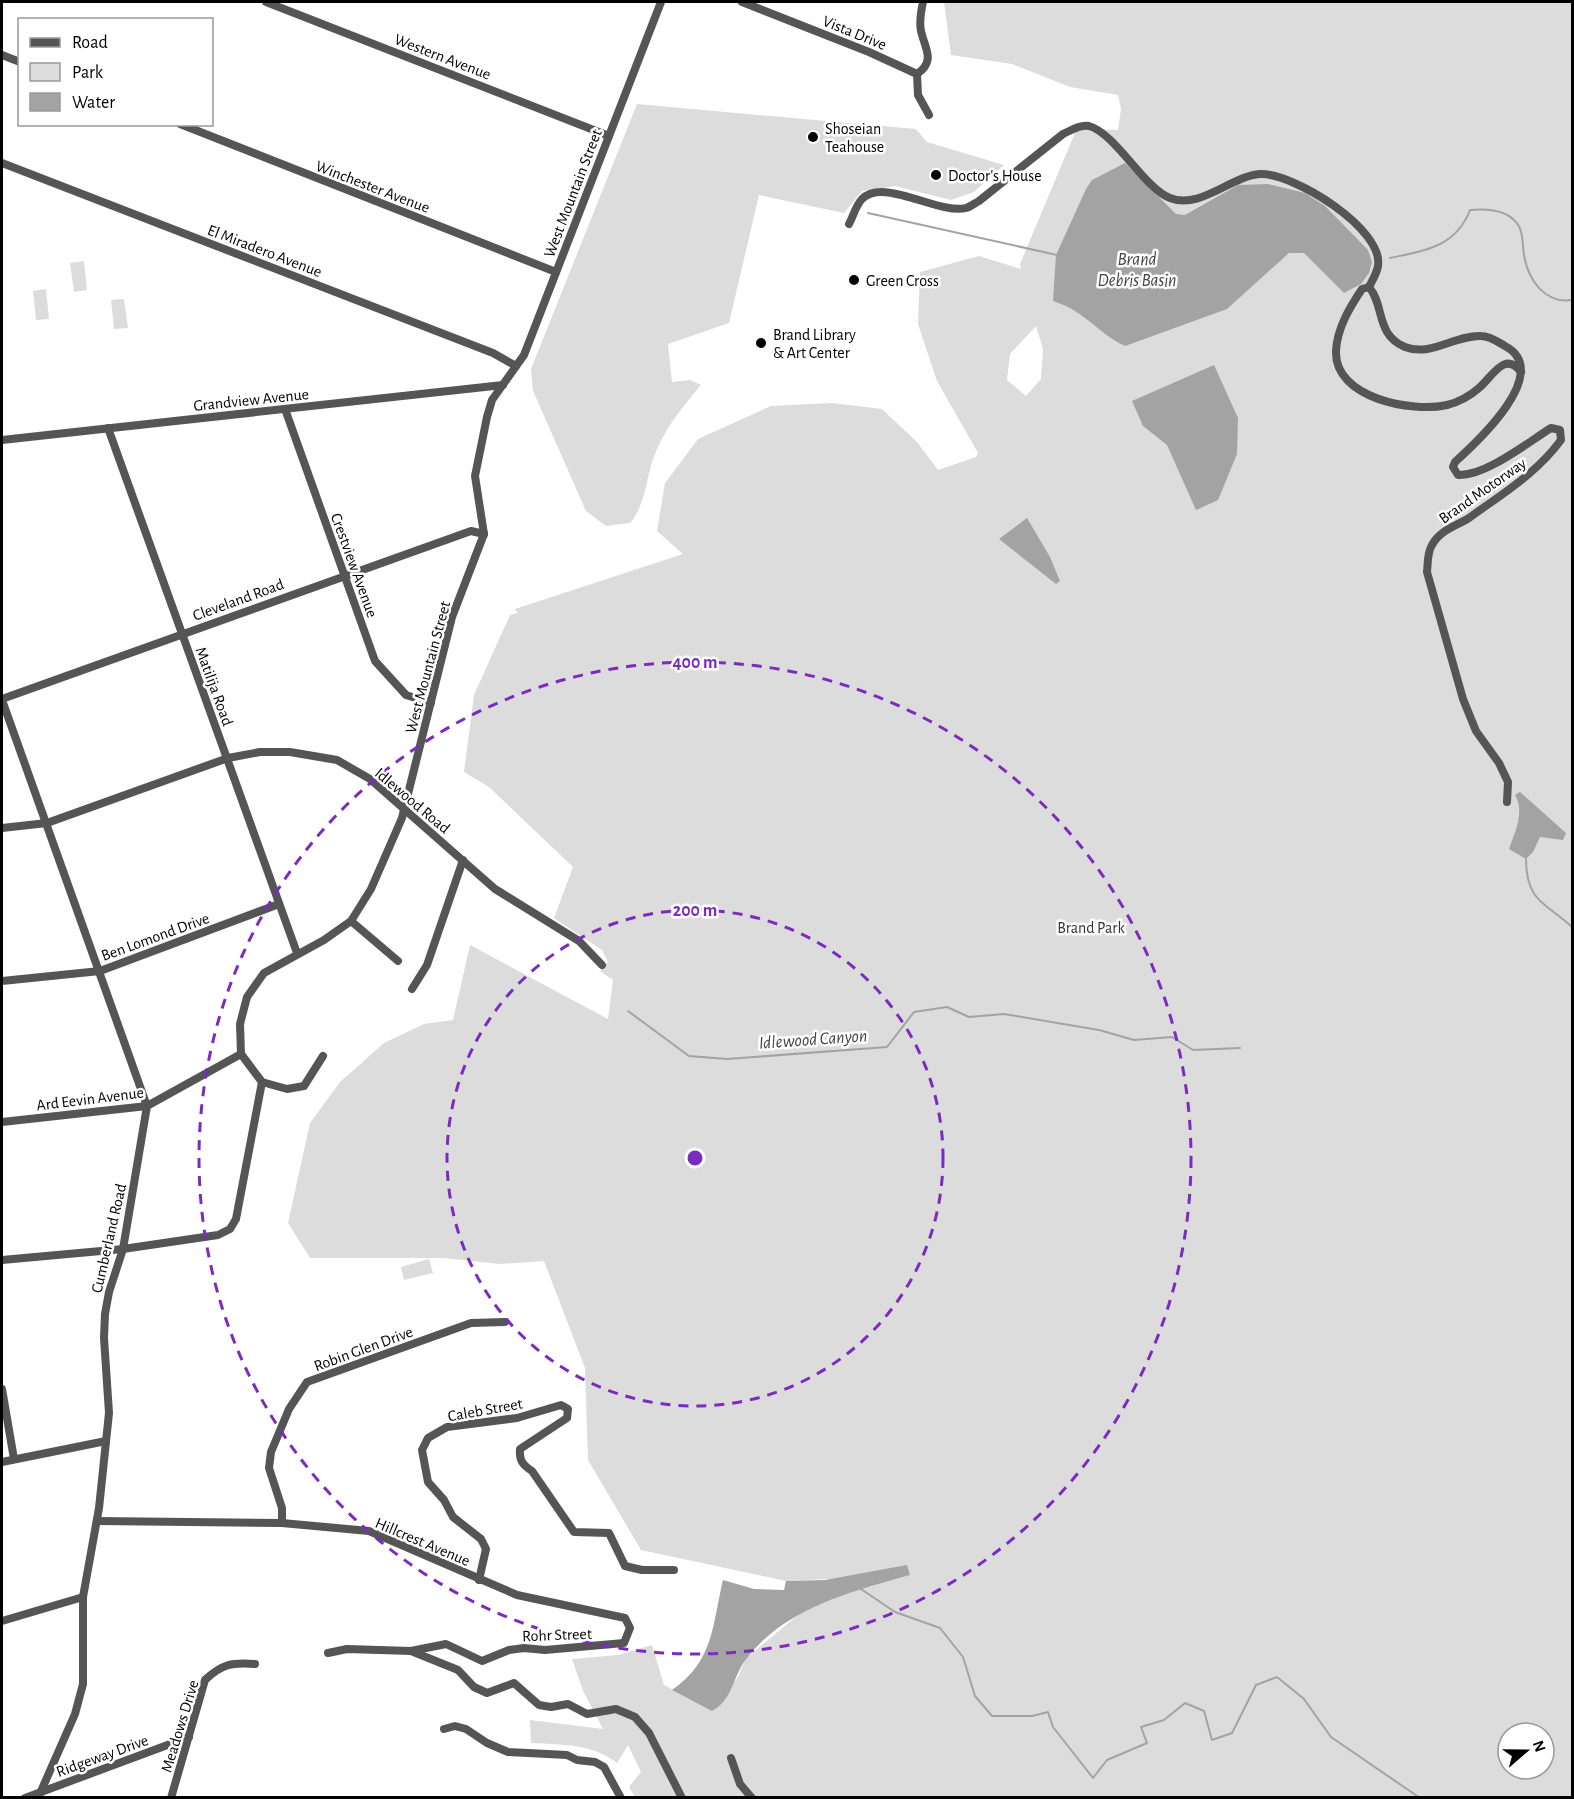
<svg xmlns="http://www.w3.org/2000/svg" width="1574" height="1799" viewBox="0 0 1574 1799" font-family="'Alegreya Sans',sans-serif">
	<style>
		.green { fill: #dcdcdc; fill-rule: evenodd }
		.water { fill: #a3a3a3 }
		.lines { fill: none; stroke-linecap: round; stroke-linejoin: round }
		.stream { stroke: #a3a3a3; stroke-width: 2 }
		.street { stroke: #555; stroke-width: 8 }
		.ring { fill: none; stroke: #7b2cbf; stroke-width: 3; stroke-dasharray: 10 8 }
		.poi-dot { fill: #000; stroke: #fff; stroke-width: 2 }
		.labels { text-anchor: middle; stroke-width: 5; stroke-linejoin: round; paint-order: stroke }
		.street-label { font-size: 16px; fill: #000; stroke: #fff }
		.poi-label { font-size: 16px; fill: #000; stroke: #fff; text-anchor: start }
		.park-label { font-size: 16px; fill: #333; stroke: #fff }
		.water-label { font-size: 18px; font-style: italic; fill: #444; stroke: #fff }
		.centre { fill: #7b2cbf; stroke: #fff; stroke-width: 3 }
		.ring-label { font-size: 18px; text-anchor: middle; font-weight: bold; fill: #7b2cbf; stroke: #fff; stroke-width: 5; stroke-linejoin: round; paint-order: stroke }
	</style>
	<rect width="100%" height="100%" fill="#fff"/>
	<g class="green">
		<path d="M944,2H1572V1797H635L629,1787L641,1772L628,1745L617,1763C591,1743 563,1745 531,1743L530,1720L603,1729L583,1691L572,1659L618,1655L652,1645L664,1685L713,1711L738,1677L746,1658L803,1611L834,1597L909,1575L786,1581L641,1550L588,1460L585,1368L544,1261L500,1264L443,1258H310L288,1223L310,1123L340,1082L384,1043L424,1024L453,1020L470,945L608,1019L613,980L600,971L608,962L602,950L554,918L573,867L489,787L464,772L474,695L510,615L518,613L515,609L683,554L657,531L665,483L698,439L771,406L832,403L882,409L917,442L938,470L976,457L978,453L937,381L918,324L920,272L979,256L1021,269L1020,264L1077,128L1118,130L1121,109L1118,95L1070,87L1012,64L951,55ZM1036,326L1043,349L1041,379L1026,396L1007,380L1010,354ZM1508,1733H1544V1769H1508Z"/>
		<path d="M637,104L916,129L927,142L1004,165L974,192L951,200L895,186L862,191L844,213L759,195L729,323L668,344L672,382L690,380L701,385C681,409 664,429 653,459C646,480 645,506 630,523L606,526L586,511L533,391L531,369Z"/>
		<path d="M84,261L87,290L74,292L70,263Z"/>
		<path d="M46,289L49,319L36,320L33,291Z"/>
		<path d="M124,299L128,328L114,329L111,300Z"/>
		<path d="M429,1259L433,1273L404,1280L401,1267Z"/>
	</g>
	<g class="water">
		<path d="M1125,163L1176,214L1185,215L1238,185L1268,184L1305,193L1325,206L1368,250L1372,262L1369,273L1361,284L1344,293L1304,253H1289L1227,309L1125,346C1097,333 1087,312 1053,301L1056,255L1086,189L1092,180Z"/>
		<path d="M1214,365L1238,418L1237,454L1218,500L1196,510L1167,445L1143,426L1132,401Z"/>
		<path d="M1027,518L1050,557L1060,581L1056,584L999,539Z"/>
		<path d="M1520,792L1566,833L1563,840L1540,837L1533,852L1526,859L1509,849C1515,832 1525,812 1515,795Z"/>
		<path d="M907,1565L910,1575C851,1592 787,1607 747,1658C733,1675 733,1700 712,1711L672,1690C714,1661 712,1626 723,1580L754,1589L784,1590L786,1581L825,1580Z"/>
	</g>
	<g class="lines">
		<g class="stream">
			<path d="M868,213L1057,255"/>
			<path d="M1390,258C1424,251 1456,247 1470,210C1485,209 1503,209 1514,220C1524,229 1522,243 1524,255C1528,280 1545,304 1572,300"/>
			<path d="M1526,859C1526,902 1546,903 1572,927"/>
			<path d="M628,1011L689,1056L727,1059L887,1047L914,1012L947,1007L969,1017L1004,1014L1099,1030L1134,1040L1172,1037L1193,1050L1240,1048"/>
			<path d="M861,1589L895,1612L940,1628L963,1657L975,1696L992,1716H1032L1048,1712L1053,1727L1093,1778L1107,1760L1147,1743L1141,1727L1164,1720L1185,1703L1204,1711L1212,1740L1232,1733L1256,1685L1277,1677L1304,1699L1331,1737L1420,1798"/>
		</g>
		<g class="street">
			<path d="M266,2L609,136"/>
			<path d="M742,2L869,52L917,74"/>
			<path d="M2,55L20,62"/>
			<path d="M917,74C936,61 925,49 921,31C919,21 921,11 923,2"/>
			<path d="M917,74L918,95L929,115"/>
			<path d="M180,124L556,272"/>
			<path d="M2,163L493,353L516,366"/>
			<path d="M849,224C853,217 856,205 862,199C884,177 939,215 966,208C970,207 975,203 979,201L1063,134C1070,131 1080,124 1089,126C1115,133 1145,189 1170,198C1200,210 1231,176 1260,174C1294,173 1384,229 1378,266C1377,273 1372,281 1369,287L1362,289C1350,307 1337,328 1336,351C1334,398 1412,413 1447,405C1459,402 1471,395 1479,388C1492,377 1505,350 1521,372"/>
			<path d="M1369,287C1385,306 1375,334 1405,347C1431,357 1455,335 1481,336C1490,336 1498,342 1505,346C1554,372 1476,443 1455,462L1453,467L1458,475C1486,476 1527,443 1551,428L1560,430L1561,440C1537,473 1502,494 1469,518C1456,526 1440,530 1432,545C1427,553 1428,563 1427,572L1463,699L1476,731L1499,763L1508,782L1507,802"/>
			<path d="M285,409L375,661L406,695L431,703"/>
			<path d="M108,428L297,953"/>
			<path d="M2,440L503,385"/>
			<path d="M2,699L471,531L484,534"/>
			<path d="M2,700L147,1106L123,1249L109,1292L105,1314L104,1338L109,1413L99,1508L83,1597V1684L75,1714L38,1798"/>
			<path d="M2,828L47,823L228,758L260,752H290L337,760L370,779L495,889L579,941L602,965"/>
			<path d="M351,921L398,961"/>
			<path d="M2,981L100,971L279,904"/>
			<path d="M412,989L427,965L463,860"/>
			<path d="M262,1082L287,1089L304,1086L323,1056"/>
			<path d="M2,1122L147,1106L241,1054"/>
			<path d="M2,1260L123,1249L218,1235L230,1229L236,1219L262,1082L241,1054L240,1024L247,997L264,973L324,940L351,921L371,889L402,818L452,617L484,534L475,476L487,417L492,400L524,355L661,2"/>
			<path d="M2,1389L14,1459"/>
			<path d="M2,1462L106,1441"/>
			<path d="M97,1521L282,1523L369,1531L517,1595L625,1618L630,1628L624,1643L545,1650L524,1648L509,1650L482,1661L446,1644L411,1651L347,1649L328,1653"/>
			<path d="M282,1523V1508L269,1468L271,1452L289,1409L307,1382L471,1323L505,1322"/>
			<path d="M479,1580L486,1549L481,1539L453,1517L444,1500L428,1482L422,1450L428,1438L447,1427L517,1418L561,1405L568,1409L567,1418L520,1449C519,1461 523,1465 532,1471L574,1532L609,1533L625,1566L642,1570H674"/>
			<path d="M2,1621L83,1597"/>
			<path d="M411,1651L458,1670L474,1687L487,1693L514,1683L539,1705L551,1707L568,1704L587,1714L616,1709L635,1717L649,1733L682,1798"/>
			<path d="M444,1729L455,1726L466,1729L487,1743L508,1752L567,1755L577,1760L595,1762L604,1767L621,1798"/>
			<path d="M731,1758L740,1784L752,1798"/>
			<path d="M25,1798L189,1737"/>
			<path d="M171,1798L205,1680C222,1664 232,1662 255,1664"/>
		</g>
	</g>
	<g class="ring">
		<circle cx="695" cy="1158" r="248"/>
		<circle cx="695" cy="1158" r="496"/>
	</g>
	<g class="poi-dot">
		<circle cx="813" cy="137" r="6"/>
		<circle cx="936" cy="175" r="6"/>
		<circle cx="854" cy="280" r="6"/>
		<circle cx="761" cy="343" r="6"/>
	</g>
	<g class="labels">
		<g class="street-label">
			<text transform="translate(855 32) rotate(22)" y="6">Vista Drive</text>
			<text transform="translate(443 56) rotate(21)" y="6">Western Avenue</text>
			<text transform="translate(373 186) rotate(21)" y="6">Winchester Avenue</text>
			<text transform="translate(572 193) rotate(-69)" y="6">West Mountain Street</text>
			<text transform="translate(265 250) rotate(21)" y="6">El Miradero Avenue</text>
			<text transform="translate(251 399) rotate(-6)" y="6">Grandview Avenue</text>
			<text transform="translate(1482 490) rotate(-35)" y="6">Brand Motorway</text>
			<text transform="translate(355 565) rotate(70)" y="6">Crestview Avenue</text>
			<text transform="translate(238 599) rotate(-20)" y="6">Cleveland Road</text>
			<text transform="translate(427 667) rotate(-75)" y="6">West Mountain Street</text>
			<text transform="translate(215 686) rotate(70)" y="6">Matilija Road</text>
			<text transform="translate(413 800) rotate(40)" y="6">Idlewood Road</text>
			<text transform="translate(155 936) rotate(-20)" y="6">Ben Lomond Drive</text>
			<text transform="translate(90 1098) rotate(-7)" y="6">Ard Eevin Avenue</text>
			<text transform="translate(108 1238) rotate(-77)" y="6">Cumberland Road</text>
			<text transform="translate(363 1348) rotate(-20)" y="6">Robin Glen Drive</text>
			<text transform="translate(485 1409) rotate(-10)" y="6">Caleb Street</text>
			<text transform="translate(423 1541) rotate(23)" y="6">Hillcrest Avenue</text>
			<text transform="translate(557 1634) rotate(-2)" y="6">Rohr Street</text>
			<text transform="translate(179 1726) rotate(-73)" y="6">Meadows Drive</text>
			<text transform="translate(102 1755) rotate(-20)" y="6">Ridgeway Drive</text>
		</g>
		<g class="poi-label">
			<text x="825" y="134">Shoseian<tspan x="825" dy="18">Teahouse</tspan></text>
			<text x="948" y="181">Doctor's House</text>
			<text x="866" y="286">Green Cross</text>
			<text x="773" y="340">Brand Library<tspan x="773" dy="18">&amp; Art Center</tspan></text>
		</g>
		<g class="park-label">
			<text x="1091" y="933">Brand Park</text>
		</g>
		<g class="water-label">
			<text x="1137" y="265">Brand<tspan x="1137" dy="21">Debris Basin</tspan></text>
			<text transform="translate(813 1039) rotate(-4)" y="6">Idlewood Canyon</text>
		</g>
	</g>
	<circle cx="695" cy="1158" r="9" class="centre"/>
	<g class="ring-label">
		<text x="695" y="668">400 m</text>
		<text x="695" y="916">200 m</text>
	</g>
	<rect width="1574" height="1799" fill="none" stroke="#000000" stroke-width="6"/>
	<rect x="18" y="18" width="195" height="108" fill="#ffffff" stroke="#999999" stroke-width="1.5"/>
	<rect x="30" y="38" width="30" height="9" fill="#555555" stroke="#999999" stroke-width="1.5"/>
	<text x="72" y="48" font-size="18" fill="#000000">Road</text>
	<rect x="30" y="63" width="30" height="18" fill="#dcdcdc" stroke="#999999" stroke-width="1.5"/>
	<text x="72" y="78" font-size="18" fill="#000000">Park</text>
	<rect x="30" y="93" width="30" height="18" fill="#a3a3a3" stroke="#999999" stroke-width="1.5"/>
	<text x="72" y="108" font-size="18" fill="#000000">Water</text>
	<g transform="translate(1526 1751) rotate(70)"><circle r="28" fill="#ffffff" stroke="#999999" stroke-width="1.5"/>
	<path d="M0-4.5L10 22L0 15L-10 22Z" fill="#000000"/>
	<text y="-9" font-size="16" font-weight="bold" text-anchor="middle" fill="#000000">N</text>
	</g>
</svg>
